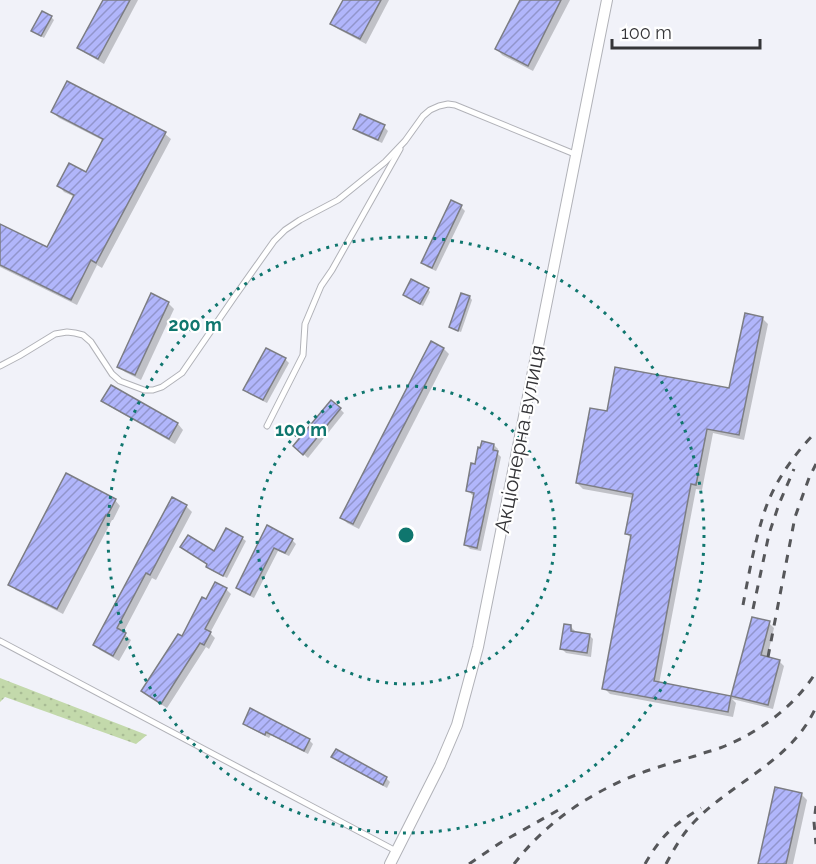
<svg xmlns="http://www.w3.org/2000/svg" width="816" height="864" viewBox="0 0 816 864" font-family="Raleway,sans-serif">
	<style>
		.grass { fill: url(#grass-dots) }
		.shadow { fill: #0003 }
		.building { fill: url(#building-hatch); stroke: #7c7d83; stroke-width: 1.5 }
		.lines { fill: none; stroke-linecap: round; stroke-linejoin: round }
		.service-casing { stroke: #b1b2b8; stroke-width: 7 }
		.minor-casing { stroke: #b1b2b8; stroke-width: 12 }
		.service { stroke: #fff; stroke-width: 5 }
		.minor { stroke: #fff; stroke-width: 10 }
		.rail { stroke: #56575a; stroke-width: 3; stroke-dasharray: 8 8; stroke-linecap: butt }
		.ring { fill: none; stroke: #0f766e; stroke-width: 3; stroke-dasharray: 3 6 }
		.labels { text-anchor: middle; stroke-width: 4.5; stroke-linejoin: round; paint-order: stroke }
		.street-label { font-size: 21px; fill: #353538; stroke: #fff }
		.centre { fill: #0f766e; stroke: #fff; stroke-width: 3 }
		.ring-label { font-size: 18px; text-anchor: middle; font-weight: bold; fill: #0f766e; stroke: #fff; stroke-width: 4.5; stroke-linejoin: round; paint-order: stroke }
	</style>
	<defs>
		<pattern id="grass-dots" width="8" height="8" patternUnits="userSpaceOnUse" patternTransform="scale(1.5)"><rect width="8" height="8" fill="#c3d9ab"/><path d="M2 2h.1M6 6h.1" fill="none" stroke="#a8bb94" stroke-width="1.8" stroke-linecap="round"/></pattern>
		<pattern id="building-hatch" width="6" height="6" patternUnits="userSpaceOnUse" patternTransform="scale(1.5)"><rect width="6" height="6" fill="#b1b6fb"/><path d="M-1 1l2-2M0 6l6-6M5 7l2-2" fill="none" stroke="#9195cc"/></pattern>
	</defs>
	<rect width="100%" height="100%" fill="#f1f2f9"/>
	<path class="grass" d="M0,678L147,735L136,744L5,697L0,702Z"/>
	<g class="shadow">
		<path d="M104,0H138L104,64L85,53L79,48Z"/>
		<path d="M345,0H389L366,44L338,29L332,24Z"/>
		<path d="M522,0H570L533,71L502,55L497,49Z"/>
		<path d="M51,17L54,20L44,38L33,31Z"/>
		<path d="M53,112L165,134L171,139L102,268L97,265L77,305L0,267V226L47,249L75,197L64,192L59,186L87,174L104,141L59,118Z"/>
		<path d="M384,127L388,131L382,143L359,133L355,129Z"/>
		<path d="M461,207L465,211L436,271L427,267L423,263Z"/>
		<path d="M428,289L430,292L423,306L404,295Z"/>
		<path d="M462,294L470,297L472,300L461,332L453,329L451,327Z"/>
		<path d="M168,303L174,309L141,380L125,372L119,367Z"/>
		<path d="M762,318L768,324L744,440L713,433L702,490L696,489L659,684L732,697L753,618L769,623L774,628L767,658L779,661L784,666L773,709L732,699L736,703L733,717L610,694L604,688L632,539L627,534L633,498L583,489L577,483L608,413L731,390Z"/>
		<path d="M444,349L449,354L359,529L347,523L342,517Z"/>
		<path d="M285,359L289,363L267,403L249,394L245,390Z"/>
		<path d="M111,387L178,424L183,430L175,444L109,406L103,400Z"/>
		<path d="M340,409L344,413L308,458L299,450Z"/>
		<path d="M494,445L498,449L497,453L501,457L481,551L470,549L466,545L475,495H472L468,490L476,466Z"/>
		<path d="M115,500L120,506L113,520H112L63,614L16,590L10,584Z"/>
		<path d="M186,506L192,512L156,580L152,578L123,633L131,640L119,661L100,650L94,645Z"/>
		<path d="M267,527L292,540L296,544L289,556L278,551L254,598L242,592L238,588Z"/>
		<path d="M242,538L246,541L227,578L211,570L207,566L214,553Z"/>
		<path d="M226,589L231,594L210,633L215,638L209,649L206,647L167,708L148,696L143,691L182,638L206,601Z"/>
		<path d="M571,627L575,631L574,633L589,635L593,639L591,657L566,653L562,649Z"/>
		<path d="M244,723L309,740L313,744L308,754L271,735L269,738L248,727Z"/>
		<path d="M336,751L386,778L390,782L387,788L337,761L333,757Z"/>
		<path d="M801,794L807,800L793,864H759Z"/>
	</g>
	<g class="building">
		<path d="M103,0H130L98,59L77,48Z"/>
		<path d="M343,0H381L360,39L330,24Z"/>
		<path d="M520,0H561L528,66L495,49Z"/>
		<path d="M42,11L52,16L41,36L31,31Z"/>
		<path d="M67,81L166,132L96,263L91,260L71,300L0,265V224L47,247L74,195L57,186L69,163L86,172L103,139L51,112Z"/>
		<path d="M360,114L385,125L378,140L353,129Z"/>
		<path d="M451,200L462,205L432,268L421,263Z"/>
		<path d="M411,279L429,288L420,304L403,295Z"/>
		<path d="M151,293L169,302L135,375L117,367Z"/>
		<path d="M461,293L470,296L458,331L449,327Z"/>
		<path d="M745,313L763,317L739,435L707,429L696,485L691,484L654,681L731,696L728,712L602,689L631,535L625,534L633,494L576,483L590,408L607,411L615,367L729,388Z"/>
		<path d="M431,341L444,348L353,524L340,518Z"/>
		<path d="M266,348L286,358L263,400L243,390Z"/>
		<path d="M111,385L178,423L169,439L101,401Z"/>
		<path d="M331,400L341,408L303,455L293,446Z"/>
		<path d="M482,441L494,444L493,450L498,451L477,548L464,545L474,493L466,491L471,463L475,464L478,447L480,448Z"/>
		<path d="M66,473L116,499L107,516L106,515L57,609L8,585Z"/>
		<path d="M172,497L187,505L150,575L146,573L117,628L126,633L113,656L93,645Z"/>
		<path d="M267,525L293,539L285,553L274,548L250,595L236,588Z"/>
		<path d="M226,528L243,537L223,576L206,567L207,564L180,547L188,535L214,551Z"/>
		<path d="M215,582L227,588L205,629L211,632L204,645L200,643L161,704L141,691L178,634L182,636L202,597L206,599Z"/>
		<path d="M752,617L770,621L761,655L780,660L768,705L731,696Z"/>
		<path d="M564,624L571,625V631L590,634L587,653L560,649Z"/>
		<path d="M250,708L310,739L304,751L266,732L265,735L243,724Z"/>
		<path d="M336,749L387,777L383,785L331,757Z"/>
		<path d="M775,787L802,793L786,864H758Z"/>
	</g>
	<g class="lines">
		<defs>
			<g id="service">
				<path d="M0,366L19,356L55,334L67,332L75,333L83,335L91,342L112,374L120,381L144,390H153L162,387L182,373L235,296L274,241L285,230L300,220L338,200L385,162L405,141L423,116L430,110L439,106L448,104L455,105L577,155"/>
				<path d="M267,426L303,355L305,324L321,286L332,270L400,149"/>
				<path d="M0,641L396,851"/>
			</g>
			<path id="minor" d="M390,864L440,765L457,725L478,647L607,0"/>
		</defs>
		<use href="#service" class="service-casing"/>
		<use href="#minor" class="minor-casing"/>
		<use href="#service" class="service"/>
		<use href="#minor" class="minor"/>
		<g class="rail">
			<path d="M743,605C749,573 755,540 765,510C775,481 795,453 816,432"/>
			<path d="M753,609L769,534L779,504L794,469"/>
			<path d="M768,657L795,517L809,478L816,464"/>
			<path d="M816,806L814,822L816,844"/>
			<path d="M469,864L500,843L562,808"/>
			<path d="M514,864C540,830 574,804 613,785C639,772 668,764 695,756C705,752 716,750 725,746C761,731 796,705 816,672"/>
			<path d="M645,864C661,836 673,825 701,808"/>
			<path d="M666,864C674,849 683,833 695,821C734,781 792,761 816,707"/>
		</g>
	</g>
	<g class="ring">
		<circle cx="406" cy="535" r="149"/>
		<circle cx="406" cy="535" r="298"/>
	</g>
	<g class="labels">
		<g class="street-label">
			<text transform="translate(520 439) rotate(-79)" y="7">Акціонерна вулиця</text>
		</g>
	</g>
	<circle cx="406" cy="535" r="9" class="centre"/>
	<g class="ring-label">
		<text x="195" y="331">200 m</text>
		<text x="301" y="436">100 m</text>
	</g>
	<path d="M612 39v9h148v-9" fill="none" stroke="#353538" stroke-width="3"/>
	<text x="621" y="39" font-size="18" fill="#353538" stroke="#ffffff" stroke-width="4.5" paint-order="stroke">100 m</text>
</svg>
